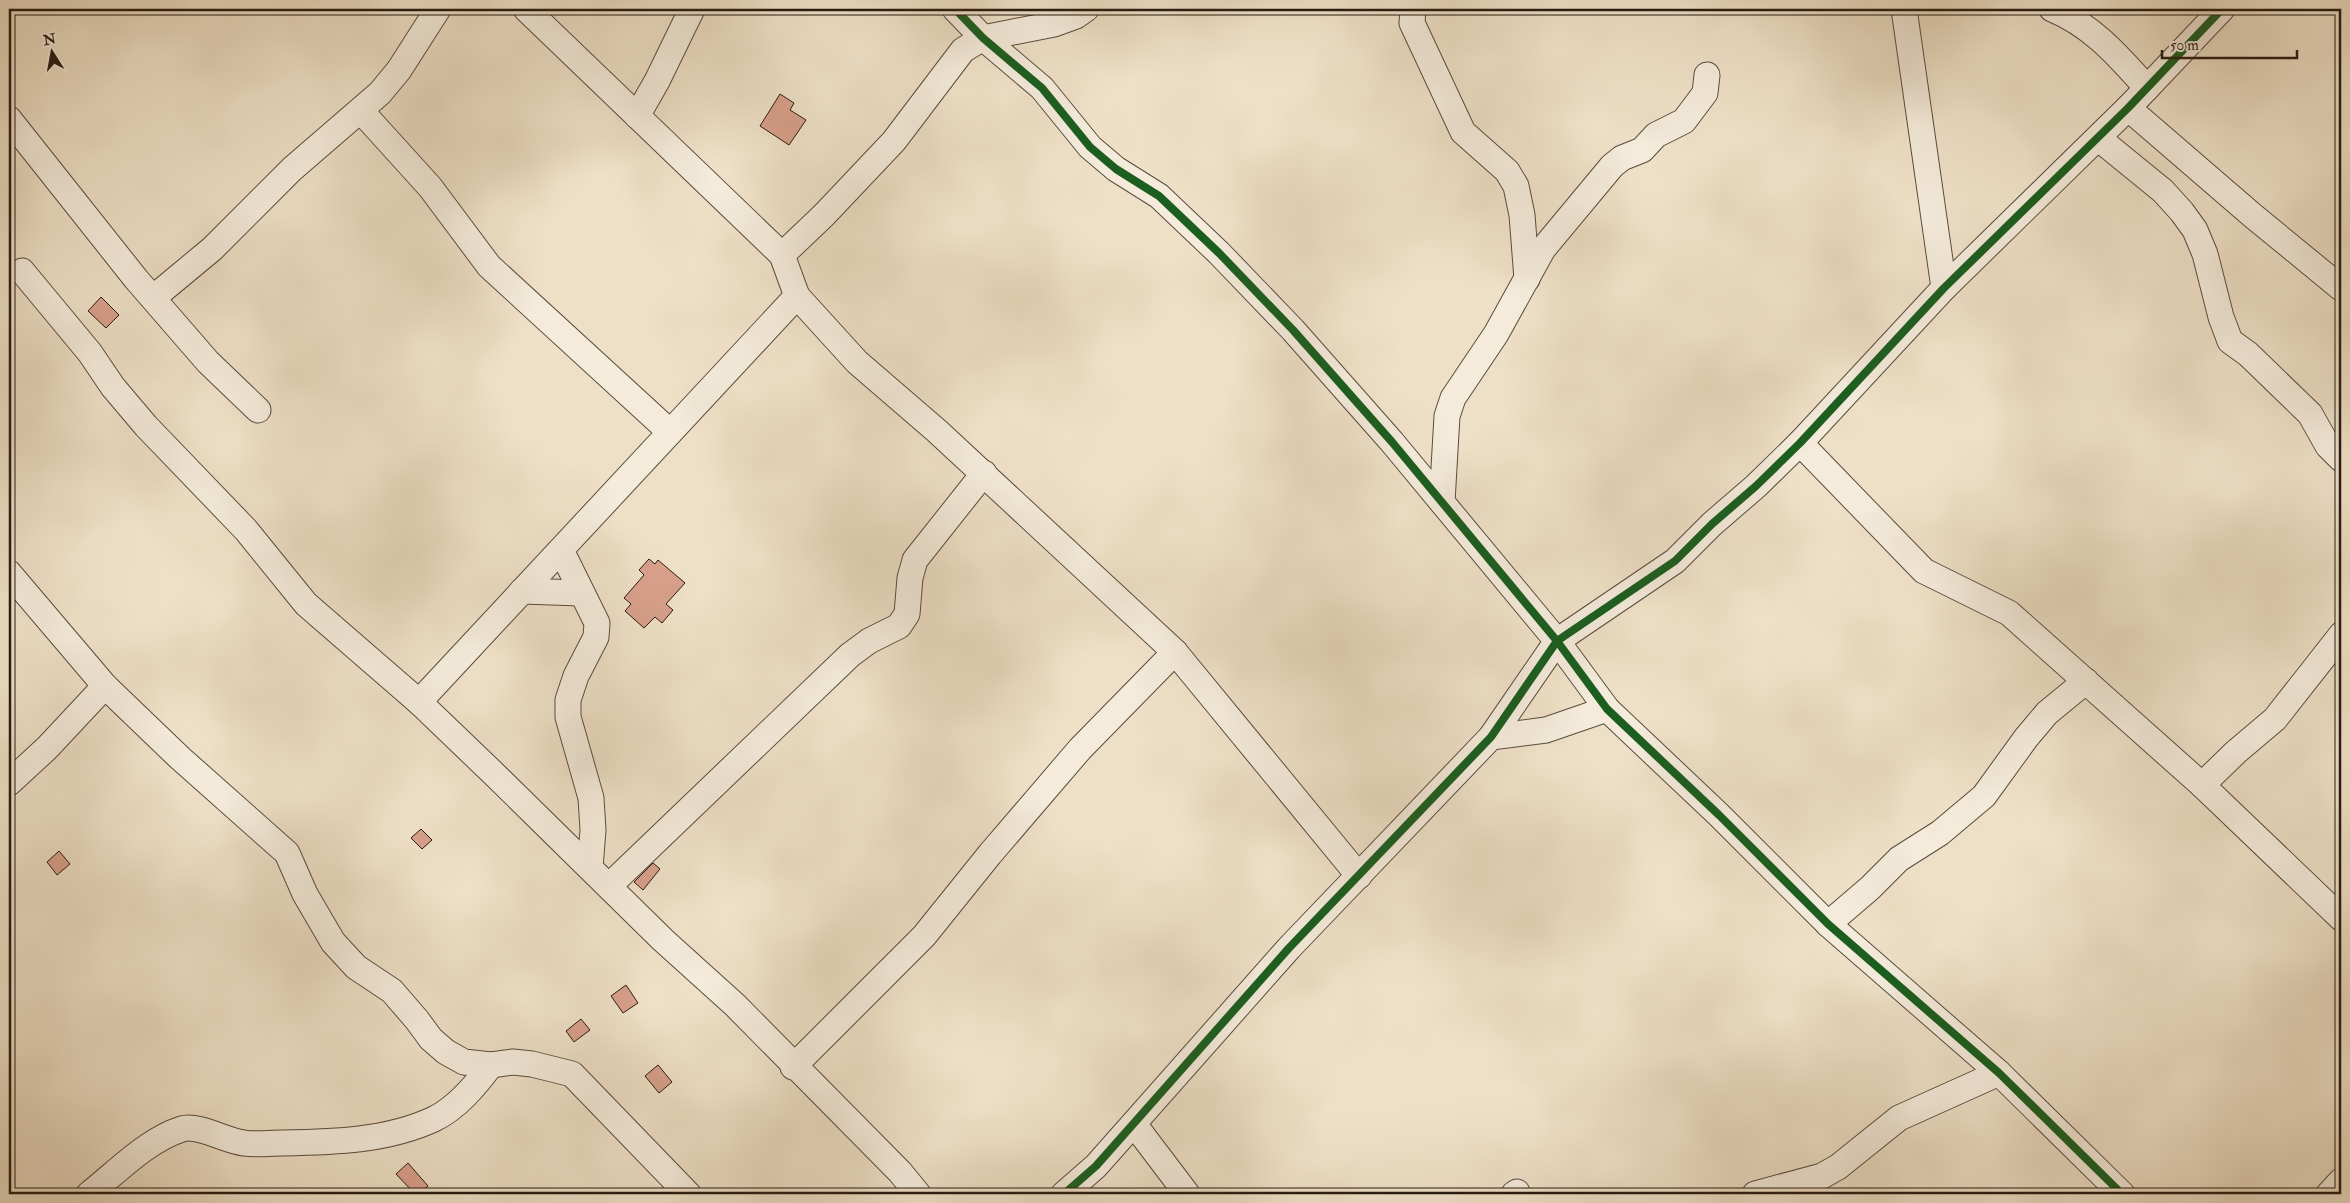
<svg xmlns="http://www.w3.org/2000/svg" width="2350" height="1203" viewBox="0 0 2350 1203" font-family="'IM FELL Double Pica',serif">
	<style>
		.building { fill: #d8a08b; stroke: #271b12 }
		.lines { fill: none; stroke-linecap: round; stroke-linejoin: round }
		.minor-casing { stroke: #594c3f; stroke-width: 27 }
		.minor { stroke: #f4ebdb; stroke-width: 25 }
		.cycleway-casing { stroke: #f4ebdb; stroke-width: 11 }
		.cycleway { stroke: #1b5e20; stroke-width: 8 }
	</style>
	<rect width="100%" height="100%" fill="#eee0c7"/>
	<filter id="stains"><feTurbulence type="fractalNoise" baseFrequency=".004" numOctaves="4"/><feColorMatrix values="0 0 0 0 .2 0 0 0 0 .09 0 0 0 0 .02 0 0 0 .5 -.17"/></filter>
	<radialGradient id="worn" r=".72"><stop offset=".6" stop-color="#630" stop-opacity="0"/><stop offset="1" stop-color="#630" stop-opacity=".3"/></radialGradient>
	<g class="building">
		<path d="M780,94L794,103L790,110L806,120L789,145L760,126Z"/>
		<path d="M101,297L119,315L106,328L88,311Z"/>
		<path d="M649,559L655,564L658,560L685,583L666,604L673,610L662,623L655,617L644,628L625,611L631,604L624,598L644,575L639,570Z"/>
		<path d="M421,829L432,840L422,849L411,838Z"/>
		<path d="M59,851L70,864L57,875L47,862Z"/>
		<path d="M653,863L660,869L643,890L634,882Z"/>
		<path d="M626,985L638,1003L623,1013L611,996Z"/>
		<path d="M581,1019L590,1030L574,1042L566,1031Z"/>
		<path d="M658,1065L672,1082L659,1093L645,1076Z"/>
		<path d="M408,1163L428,1186L419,1194H415L396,1174Z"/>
	</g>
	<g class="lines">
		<defs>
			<g id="minor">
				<path d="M526,9L782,255L797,296L857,362L937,431L1175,652L1359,876"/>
				<path d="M955,9L983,38L1042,88L1090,147L1116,169L1159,196L1219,253L1293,330L1392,442L1557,641L1607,709L1719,815L1828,924L1999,1073L2122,1194"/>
				<path d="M1413,9L1412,23L1463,132L1507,171L1516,186L1522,215L1527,279"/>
				<path d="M1904,9L1944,288"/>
				<path d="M2052,9C2093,26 2118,56 2147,88"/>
				<path d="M2128,108L2252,215L2341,288"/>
				<path d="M362,112L430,187L489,266L670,432"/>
				<path d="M637,116L657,81L692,9"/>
				<path d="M9,119L136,279L208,362L258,410"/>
				<path d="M2098,138L2163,191L2182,212L2195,230L2205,254L2221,317L2230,341L2248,354L2310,414L2328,446L2341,459"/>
				<path d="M782,255L824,215L894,141L963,50L983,38L1054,24L1076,16L1086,9"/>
				<path d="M22,271L90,353L113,387L146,426L246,530L306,604L419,702L493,773L663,940L735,1005L900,1172L918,1194"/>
				<path d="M153,298L212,249L292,169L380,93L399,70L438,9"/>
				<path d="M1800,443L1924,571L2009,613L2202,785L2341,918"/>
				<path d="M1442,502L1447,416L1453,398L1496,334L1543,249L1612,166L1622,158L1642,150L1656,135L1684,121L1705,93L1707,75"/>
				<path d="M561,550L597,623L596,637L576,676L568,700V717L591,798L593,830L590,868"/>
				<path d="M9,573L105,686L180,758L287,853L305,894L333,942L356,967L392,991L417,1020L431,1039L446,1052L464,1062L491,1065L513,1062L532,1064L572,1074L688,1194"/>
				<path d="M522,591L580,593"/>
				<path d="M419,702L797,296"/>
				<path d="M1491,737L1546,730L1607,709"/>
				<path d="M9,783L47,748L105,686"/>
				<path d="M2202,785L2236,752L2275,719L2341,635"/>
				<path d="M609,886L850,655L869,641L899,626L907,614L910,578L915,560L984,473"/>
				<path d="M1828,924L1870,888L1899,859L1940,833L1984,796L2026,738L2047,713L2086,681"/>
				<path d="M793,1067L924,936L990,854L1080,749L1175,652"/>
				<path d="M1134,1124L1187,1194"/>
				<path d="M89,1194C117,1172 147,1140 182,1129C198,1124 226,1141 244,1143C256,1145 269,1143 282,1143C333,1142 387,1141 434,1119C457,1108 476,1085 491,1065"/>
				<path d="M1064,1194L1096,1166L1289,948L1491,737L1557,641L1675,561L1712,524L1756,486L1800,443L1944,288L2128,108L2222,9"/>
				<path d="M1514,1194L1517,1192"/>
				<path d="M1755,1194L1822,1176L1838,1167L1899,1118L1999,1073"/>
				<path d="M2329,1194L2341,1181"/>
			</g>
		</defs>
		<use href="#minor" class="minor-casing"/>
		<use href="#minor" class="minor"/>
		<defs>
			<g id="cycleway">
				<path d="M955,9L983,38L1042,88L1090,147L1116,169L1159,196L1219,253L1293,330L1392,442L1557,641L1607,709L1719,815L1828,924L1999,1073L2122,1194"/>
				<path d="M1064,1194L1096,1166L1289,948L1491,737L1557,641L1675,561L1712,524L1756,486L1800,443L1944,288L2128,108L2222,9"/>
			</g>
		</defs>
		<use href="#cycleway" class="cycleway-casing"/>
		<use href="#cycleway" class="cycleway"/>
	</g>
	<rect width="2350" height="1203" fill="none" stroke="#eee0c7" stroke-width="30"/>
	<rect x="10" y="10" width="2330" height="1183" fill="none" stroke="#271b12" stroke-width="2.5"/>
	<rect x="15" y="15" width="2320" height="1173" fill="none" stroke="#271b12"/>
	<g transform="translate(52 52) rotate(349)" stroke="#f4ebdb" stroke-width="4" paint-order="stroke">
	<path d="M0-4L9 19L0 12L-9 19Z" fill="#271b12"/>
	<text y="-8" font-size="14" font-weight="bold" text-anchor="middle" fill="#271b12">N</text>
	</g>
	<path d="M2162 50v8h135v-8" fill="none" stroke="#271b12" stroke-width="2.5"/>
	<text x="2170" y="50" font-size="15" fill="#271b12" stroke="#f4ebdb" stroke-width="4" paint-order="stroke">50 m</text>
	<rect width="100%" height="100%" filter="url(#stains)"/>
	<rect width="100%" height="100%" fill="url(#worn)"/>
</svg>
